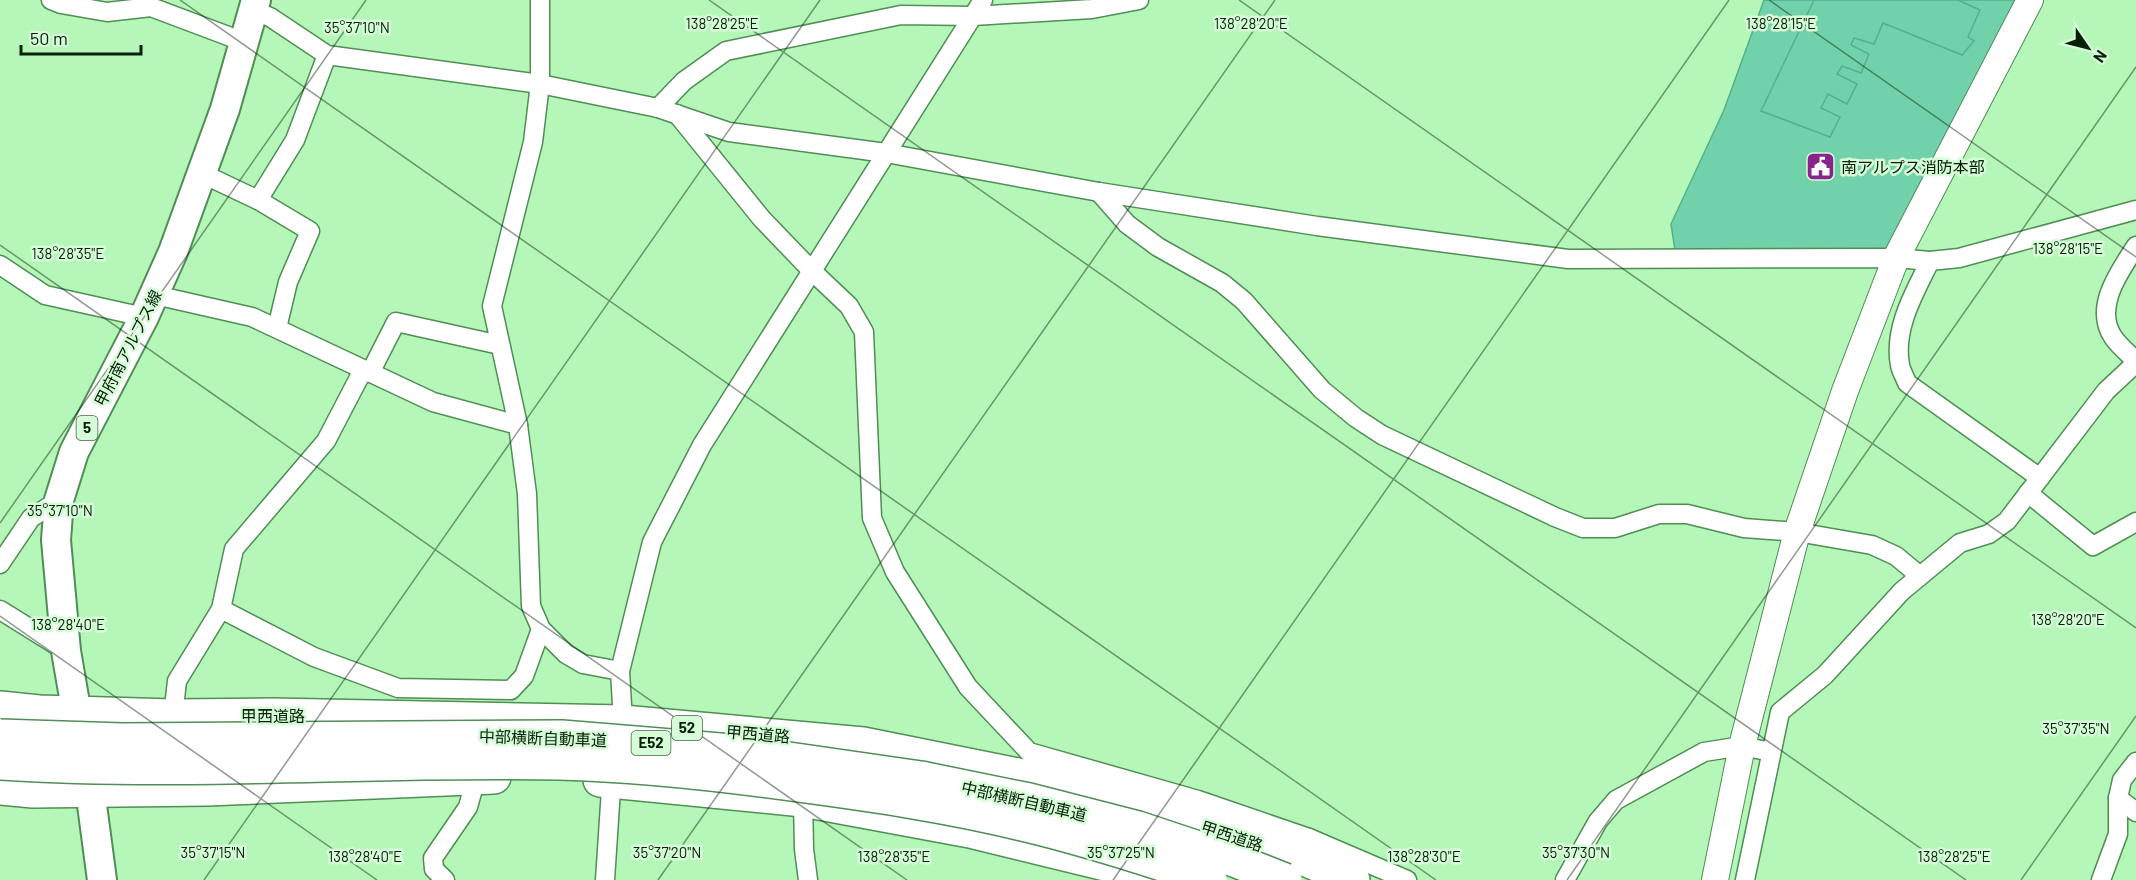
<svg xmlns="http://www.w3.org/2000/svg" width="2136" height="880" viewBox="0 0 2136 880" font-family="Barlow,'Noto Sans JP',sans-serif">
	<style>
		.building { fill: #71d1ab; stroke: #50b28d; stroke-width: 1.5 }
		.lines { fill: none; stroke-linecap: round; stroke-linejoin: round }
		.street-casing { stroke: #4f8e54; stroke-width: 21 }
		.secondary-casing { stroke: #4f8e54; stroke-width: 28 }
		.primary-casing { stroke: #4f8e54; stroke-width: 32 }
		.highway-casing { stroke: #4f8e54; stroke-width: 36 }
		.street { stroke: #fff; stroke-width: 18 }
		.secondary { stroke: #fff; stroke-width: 26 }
		.primary { stroke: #fff; stroke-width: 28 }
		.highway { stroke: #fff; stroke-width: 33 }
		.highway-bridge-casing { stroke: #4f8e54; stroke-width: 36; stroke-linecap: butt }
		.highway-bridge { stroke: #fff; stroke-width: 33 }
		.ticks { fill: none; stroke: #062009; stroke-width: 1.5; stroke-opacity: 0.45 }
		.labels { text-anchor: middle; stroke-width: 5; stroke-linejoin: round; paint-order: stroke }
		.shield { fill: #d6fdd7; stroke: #446247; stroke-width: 1.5 }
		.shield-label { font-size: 15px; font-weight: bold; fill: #062009 }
		.poi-label { font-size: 16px; fill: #062009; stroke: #d6fdd7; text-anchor: start }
		.street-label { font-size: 16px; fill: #062009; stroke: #d6fdd7 }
		.ticks-label { font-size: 15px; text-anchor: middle; fill: #062009; stroke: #d6fdd7; stroke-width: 5; stroke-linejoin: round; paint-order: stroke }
	</style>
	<rect width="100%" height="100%" fill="#b5f7b8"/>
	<g class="building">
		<path d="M1764,0H2029L1896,258L1676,257L1671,224L1724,110Z"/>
		<path d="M1814,0H1958L1980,10L1968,37L1974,41L1962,55L1883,23L1874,44L1854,38L1851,45L1869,54L1861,73L1842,66L1837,74L1857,84L1847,104L1828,94L1821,108L1840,117L1830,137L1761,111Z"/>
	</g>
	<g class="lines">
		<defs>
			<g id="street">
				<path d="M51,0L61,4L107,12L151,7L244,42"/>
				<path d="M540,0V84L533,142L492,306L518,425L527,494L531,606L541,629L566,654L583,664L620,671"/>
				<path d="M253,10L270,17L327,55L540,84L658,108L729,132L886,153L1099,192L1317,226L1568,259L1896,258L1930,261L1959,258L2136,210"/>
				<path d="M658,108L684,81L726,51L901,15L973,16L1092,9L1139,0"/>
				<path d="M677,114L762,219L812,271L849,306L864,332L872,518L895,572L968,687L1029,752L1198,800L1309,838L1304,866"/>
				<path d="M203,174L258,200L310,231L288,282L277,328"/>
				<path d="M1099,192L1127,224L1158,247L1222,283L1244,301L1322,390L1356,418L1382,435L1555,517L1583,528H1615L1659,514H1687L1744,528L1797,532L1872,545L1896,556L1920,576"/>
				<path d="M258,200L295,140L327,55"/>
				<path d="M2136,246C2120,271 2093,307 2113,337C2119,346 2129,354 2136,361"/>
				<path d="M1930,261C1915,292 1893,328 1900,365C1901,371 1905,377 1907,383L2040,478"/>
				<path d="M0,265L45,295L144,317"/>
				<path d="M155,295L252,317L433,402L518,425"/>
				<path d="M370,373L396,322L500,345"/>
				<path d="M2028,493L2093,546L2136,522"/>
				<path d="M0,564L31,518L59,500"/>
				<path d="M221,609L314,657L398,688L511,690L524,676L541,629"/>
				<path d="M0,610L66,651"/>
				<path d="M173,716L177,681L221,609L234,549L326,441L363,370"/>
				<path d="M621,730L623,722L620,671L652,542L702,445L983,0"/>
				<path d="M2118,798L2136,812"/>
				<path d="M803,800L804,849L808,880"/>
				<path d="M1309,838L1407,880"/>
				<path d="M445,880L434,869L433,858L468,807L476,778"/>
				<path d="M605,880L612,774"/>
				<path d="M1565,880L1598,821L1616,800L1704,752L1742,746L1771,752"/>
				<path d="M1745,880L1780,712L1825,675L1902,591L1960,543L1989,534L2007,521L2106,391L2136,363"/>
				<path d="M2101,880L2118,834V798L2122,780L2136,762"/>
			</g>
			<path id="secondary" d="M1715,880L1742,746L1797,532L1845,391L1896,258L2030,0"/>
			<path id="primary" d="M102,880L90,790L66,651L56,540L59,500L74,452L144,317L173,252L225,109L256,0"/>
			<g id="highway">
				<path d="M0,708L39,712L173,716L273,715L623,722L863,744L1063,784L1182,819L1307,860L1353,880"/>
				<path d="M600,780L803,800L970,831L1130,870L1158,880"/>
				<path d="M0,788L33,791L208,789L494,777"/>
			</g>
		</defs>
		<use href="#street" class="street-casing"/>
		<use href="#secondary" class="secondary-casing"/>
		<use href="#primary" class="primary-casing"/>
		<use href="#highway" class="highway-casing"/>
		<use href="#street" class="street"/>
		<use href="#secondary" class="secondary"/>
		<use href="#primary" class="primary"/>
		<use href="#highway" class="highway"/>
		<defs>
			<g id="highway-bridge">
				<path d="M0,736L123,740L562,737L732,751L921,778L1029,800L1138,828L1234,860L1285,880"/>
				<path d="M0,763C186,775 373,759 559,763C639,765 719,774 798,785C873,795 948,806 1022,824C1086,839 1148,859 1210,880"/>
			</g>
		</defs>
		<use href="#highway-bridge" class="highway-bridge-casing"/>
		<use href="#highway-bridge" class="highway-bridge"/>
	</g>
	<path class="ticks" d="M180,0L1436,880M709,0L1966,880M1239,0L2136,628M1769,0L2136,257M0,245L907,880M0,523L366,0M0,616L377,880M204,880L820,0M658,880L1275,0M1113,880L1729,0M1567,880L2136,67M2021,880L2136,716"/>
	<defs>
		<symbol id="civic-square" viewBox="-11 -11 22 22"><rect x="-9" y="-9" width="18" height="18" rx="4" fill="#88258d" stroke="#d6fdd7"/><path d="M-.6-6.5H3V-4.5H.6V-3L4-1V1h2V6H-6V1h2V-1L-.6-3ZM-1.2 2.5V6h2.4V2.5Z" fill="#fff"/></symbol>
	</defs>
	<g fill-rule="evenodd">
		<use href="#civic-square" x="1804" y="150" width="33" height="33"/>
	</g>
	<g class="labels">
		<g class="shield">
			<rect x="76.5" y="416" width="21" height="24" rx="4.5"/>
			<rect x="672" y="716" width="30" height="24" rx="4.5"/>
			<rect x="631.5" y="731" width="39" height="24" rx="4.5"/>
		</g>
		<g class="shield-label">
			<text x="87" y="433">5</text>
			<text x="687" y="733">52</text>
			<text x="651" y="748">E52</text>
		</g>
		<g class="poi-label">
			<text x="1841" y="173">南アルプス消防本部</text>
		</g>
		<g class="street-label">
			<text transform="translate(128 348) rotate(-63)" y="6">甲府南アルプス線</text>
			<text x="273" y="722">甲西道路</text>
			<text transform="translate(758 734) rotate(5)" y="6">甲西道路</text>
			<text transform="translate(543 738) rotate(2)" y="6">中部横断自動車道</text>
			<text transform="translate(1024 801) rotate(13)" y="6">中部横断自動車道</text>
			<text transform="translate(1232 836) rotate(18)" y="6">甲西道路</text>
		</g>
	</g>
	<g class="ticks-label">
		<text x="722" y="29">138°28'25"E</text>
		<text x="1251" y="29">138°28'20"E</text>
		<text x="1781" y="29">138°28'15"E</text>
		<text x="357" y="33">35°37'10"N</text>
		<text x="2068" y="254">138°28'15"E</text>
		<text x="68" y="259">138°28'35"E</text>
		<text x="60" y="516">35°37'10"N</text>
		<text x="2068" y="625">138°28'20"E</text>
		<text x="68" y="630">138°28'40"E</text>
		<text x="2076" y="734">35°37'35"N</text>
		<text x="213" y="858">35°37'15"N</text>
		<text x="667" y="858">35°37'20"N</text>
		<text x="1121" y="858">35°37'25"N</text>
		<text x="1576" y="858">35°37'30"N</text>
		<text x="365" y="862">138°28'40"E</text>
		<text x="894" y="862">138°28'35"E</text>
		<text x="1424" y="862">138°28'30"E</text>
		<text x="1954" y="862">138°28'25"E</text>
	</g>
	<g transform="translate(2088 48) rotate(125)" stroke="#d6fdd7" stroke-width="4.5" paint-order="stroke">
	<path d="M0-4.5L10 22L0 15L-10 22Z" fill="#062009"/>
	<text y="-9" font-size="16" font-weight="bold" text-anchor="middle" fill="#062009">N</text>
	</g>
	<path d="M21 45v9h120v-9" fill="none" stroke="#062009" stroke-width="3"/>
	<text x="30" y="45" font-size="18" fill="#062009" stroke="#d6fdd7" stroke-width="4.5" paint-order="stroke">50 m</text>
</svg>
